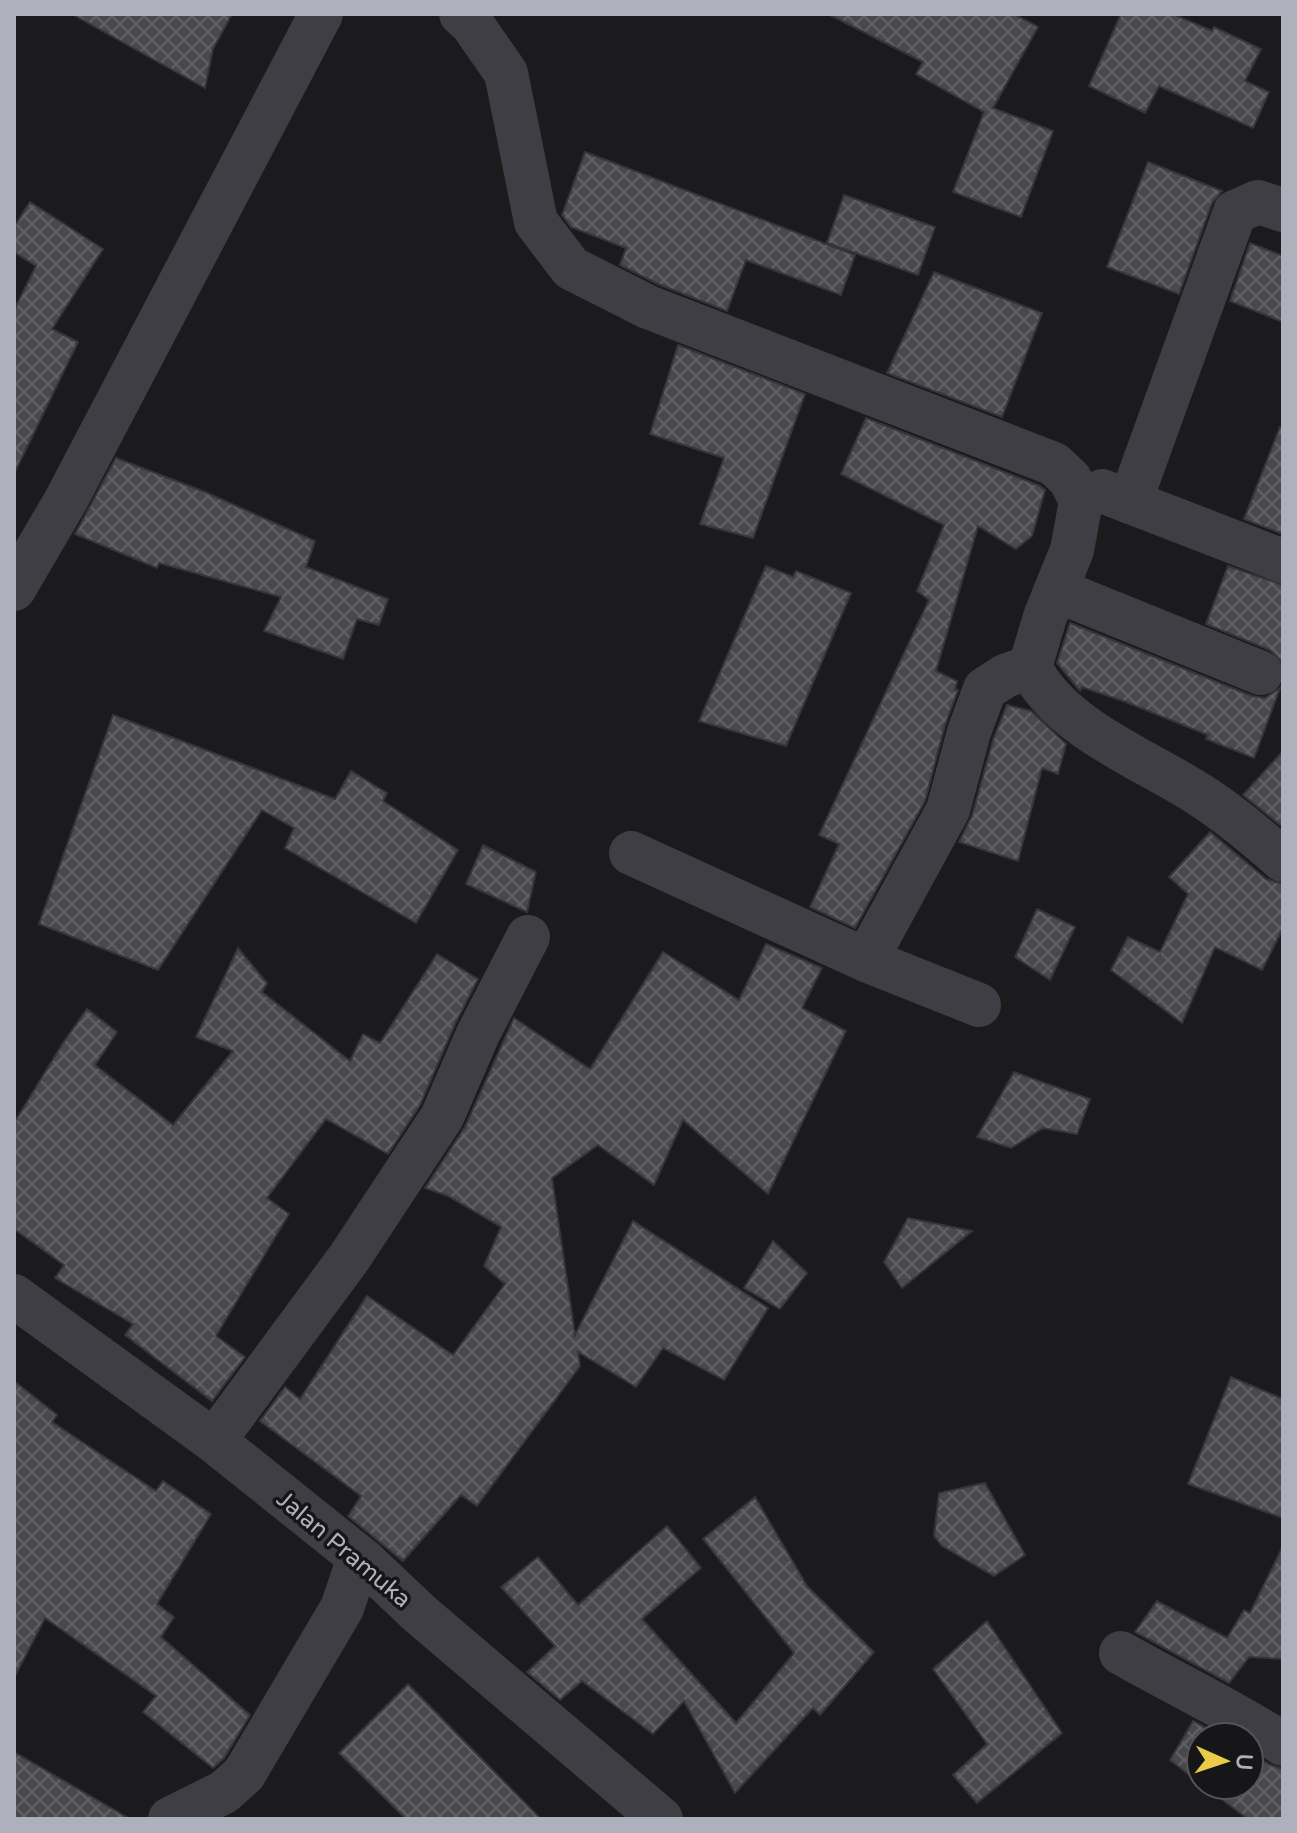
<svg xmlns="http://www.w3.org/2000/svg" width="1297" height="1833" viewBox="0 0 1297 1833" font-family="'Varela Round',sans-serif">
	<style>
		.building { fill: url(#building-cross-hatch); stroke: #363539; stroke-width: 2 }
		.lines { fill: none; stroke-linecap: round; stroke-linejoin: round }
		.minor { stroke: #3e3e44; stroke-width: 44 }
		.labels { text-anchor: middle; stroke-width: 7; stroke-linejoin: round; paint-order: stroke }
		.street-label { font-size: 24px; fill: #aeb0bb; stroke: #161618 }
	</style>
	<defs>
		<pattern id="building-cross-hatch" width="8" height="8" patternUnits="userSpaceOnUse" patternTransform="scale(2)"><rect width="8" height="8" fill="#48484d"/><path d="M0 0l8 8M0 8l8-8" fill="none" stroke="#606065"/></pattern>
	</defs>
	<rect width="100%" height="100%" fill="#1b1b1d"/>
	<g class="building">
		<path d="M72,14H232L213,49L205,88Z"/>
		<path d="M828,14H1014L1038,27L993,108L1053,131L1021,217L953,192L984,112L916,74L923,62Z"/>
		<path d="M1121,14H1173L1212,31L1214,27L1261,49L1245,81L1269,92L1253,128L1159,86L1145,113L1089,86Z"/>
		<path d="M585,152L855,255L841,295L746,260L727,311L658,284L620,265L626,248L571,227L562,215Z"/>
		<path d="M1148,162L1222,191L1212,203L1179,294L1107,267Z"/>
		<path d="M844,195L935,227L918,275L827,243Z"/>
		<path d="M30,202L103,249L52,329L78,342L14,474V310L36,266L14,252V227Z"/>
		<path d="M1250,243L1283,256V322L1230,301Z"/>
		<path d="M934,272L1042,313L1002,417L887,373Z"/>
		<path d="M678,345L805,394L753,538L700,524L724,458L650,434Z"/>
		<path d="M866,418L1040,486L1045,490L1032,536L1016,549L978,526L936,671L957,681L955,690H958L945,725L925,801L855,928L810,907L839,844L819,835L929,600L917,591L944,525L841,474Z"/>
		<path d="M1280,427H1283V534L1244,519Z"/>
		<path d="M116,458L205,492L315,541L306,567L388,599L379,625L357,619L343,659L264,631L281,597L159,563L157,568L75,534Z"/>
		<path d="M766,566L793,577L796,571L851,593L786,746L699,721Z"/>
		<path d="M1228,566L1283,585V663L1270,650L1206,624Z"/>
		<path d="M1070,623L1252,696L1265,698L1280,688L1254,758L1206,739L1208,735L1126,702L1082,687L1080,691L1057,663Z"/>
		<path d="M1007,705L1031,711L1066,744L1058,774L1042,768L1018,861L959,842L972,816L993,740Z"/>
		<path d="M113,715L335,799L351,771L387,793L383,801L458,850L416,923L285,848L294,828L262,810L158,970L39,924Z"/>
		<path d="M1283,751V827L1243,795Z"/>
		<path d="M1210,832L1266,879L1283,884V928L1262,970L1215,947L1182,1023L1111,970L1128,937L1160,952L1188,894L1169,877Z"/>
		<path d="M483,845L536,872L527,912L466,884Z"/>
		<path d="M1037,909L1075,927L1050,980L1015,957Z"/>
		<path d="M766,944L822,968L802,1008L846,1031L768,1194L683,1120L654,1185L598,1145L552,1178L575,1335L633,1221L768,1308L724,1380L663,1348L636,1387L578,1352L580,1366L477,1506L461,1495L403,1561L348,1516L361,1496L260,1421L285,1387L300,1399L367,1296L453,1355L505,1284L484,1266L501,1227L448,1196L425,1188L465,1127L514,1018L590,1069L663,952L739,1000Z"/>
		<path d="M238,948L267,983L262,992L350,1061L363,1034L380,1043L437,954L478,979L455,1024L420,1105L388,1154L326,1119L267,1198L289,1214L216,1336L245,1357L212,1401L125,1335L133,1324L55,1278L64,1265L14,1229V1123L63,1043L87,1009L117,1032L95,1065L173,1125L233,1051L196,1037Z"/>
		<path d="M1014,1072L1090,1099L1077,1134L1043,1128L1011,1148L977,1137Z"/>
		<path d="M908,1218L972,1231L902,1288L884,1262Z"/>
		<path d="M773,1241L807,1273L780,1309L744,1288Z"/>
		<path d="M1231,1377L1283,1399V1518L1188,1484Z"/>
		<path d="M14,1381L57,1415L52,1422L156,1491L163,1481L211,1514L157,1604L174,1617L161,1637L250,1715L224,1758L213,1768L143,1712L156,1696L45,1618L14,1678Z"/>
		<path d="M985,1483L1025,1555L994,1576L942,1546L934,1536L939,1493Z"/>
		<path d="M755,1497L807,1586L874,1652L820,1715L813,1708L735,1793L684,1701L653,1734L582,1681L560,1700L527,1672L555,1646L501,1587L538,1557L578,1605L667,1526L701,1568L642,1619L736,1723L794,1653L703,1539Z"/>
		<path d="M1283,1546V1659L1249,1657L1229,1683L1135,1632L1157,1601L1227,1638L1244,1610L1250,1613Z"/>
		<path d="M987,1621L1062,1733L977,1803L953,1775L987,1744L933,1669Z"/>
		<path d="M408,1684L541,1819H406L339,1753Z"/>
		<path d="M1193,1721L1223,1737H1201V1784L1170,1760Z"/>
		<path d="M14,1752L130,1819H14Z"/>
		<path d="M1249,1752L1270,1765L1283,1769V1819H1248L1203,1785H1249Z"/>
	</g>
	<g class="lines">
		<g class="minor">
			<path d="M461,14L472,24L506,73L536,222L571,268L648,307L1054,464L1070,479L1081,501L1072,550L1045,617L1030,667C1061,729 1145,759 1200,795C1230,814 1257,837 1283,860"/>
			<path d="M1102,491L1283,561"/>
			<path d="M1130,502L1235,212L1258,202L1283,210"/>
			<path d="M14,589L66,500L321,14"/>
			<path d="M1056,590L1261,673"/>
			<path d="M631,853L866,960"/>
			<path d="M979,1005L866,960L948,810L969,732L985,689L1005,676L1030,667"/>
			<path d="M14,1296L214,1441L364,1561L420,1614L661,1819"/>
			<path d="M214,1441L349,1258L442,1117L478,1034L528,937"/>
			<path d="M1121,1653C1175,1684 1231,1710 1283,1744"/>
			<path d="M170,1819L224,1792L244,1774L342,1608L359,1558"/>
		</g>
	</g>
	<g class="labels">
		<g class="street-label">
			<text transform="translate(344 1549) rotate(40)" y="8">Jalan Pramuka</text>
		</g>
	</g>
	<rect width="1297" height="1833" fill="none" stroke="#aeb0bb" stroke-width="32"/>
	<g transform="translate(1225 1761) rotate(93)"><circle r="38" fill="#161618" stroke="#535459" stroke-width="2"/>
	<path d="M0-6L14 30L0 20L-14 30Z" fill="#e7cb49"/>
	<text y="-12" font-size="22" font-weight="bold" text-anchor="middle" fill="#aeb0bb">U</text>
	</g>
</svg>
